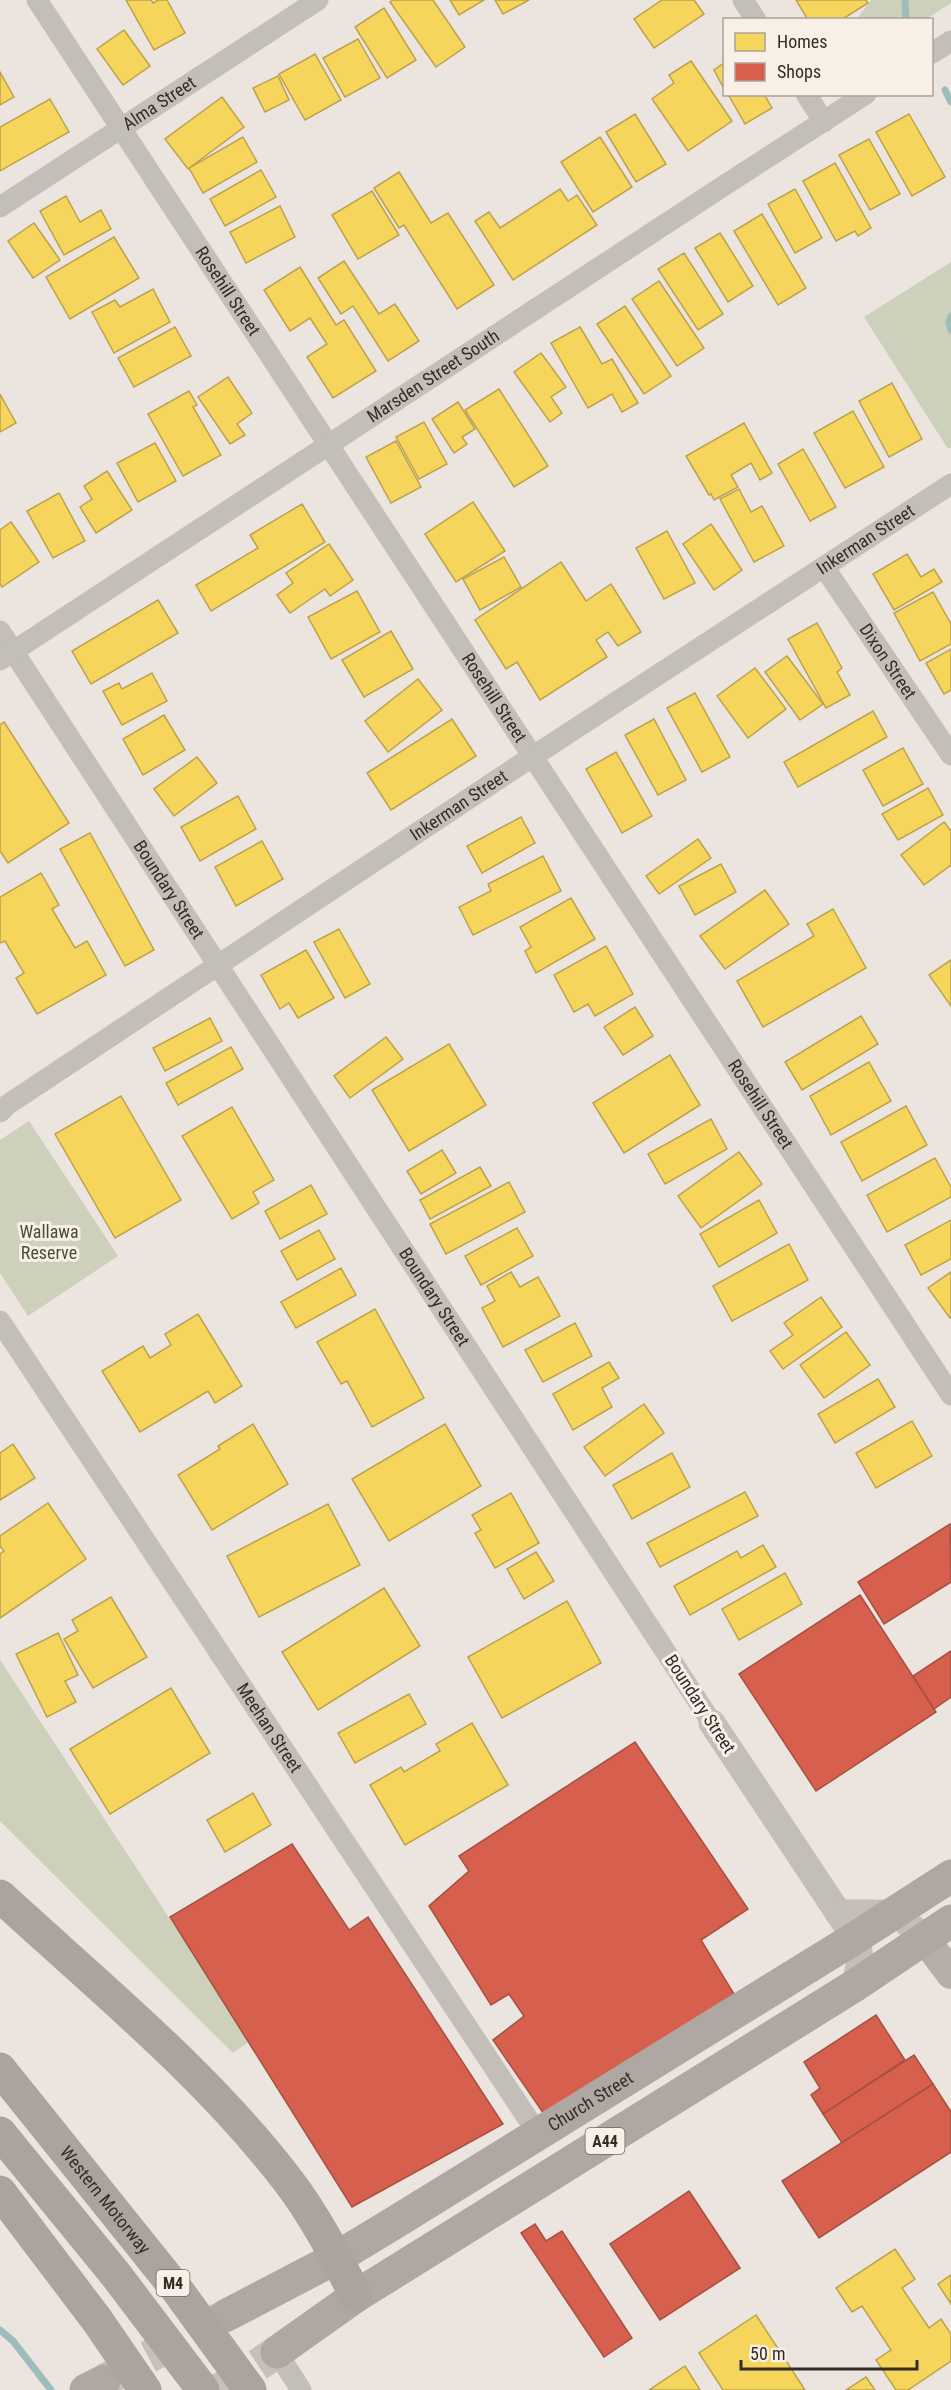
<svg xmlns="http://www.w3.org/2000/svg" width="951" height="2390" viewBox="0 0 951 2390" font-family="'Roboto Condensed',sans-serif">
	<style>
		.green { fill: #cdd0ba }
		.homes { fill: #f6d55c; stroke: #bca24c; stroke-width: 1.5 }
		.shops { fill: #d6604d; stroke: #a65042; stroke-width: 1.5 }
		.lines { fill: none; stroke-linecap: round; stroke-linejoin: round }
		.stream { stroke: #9cbdbc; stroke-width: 7 }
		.trunk-tunnel { stroke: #c7c0ba; stroke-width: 33; stroke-dasharray: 33 16; stroke-linecap: butt }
		.minor { stroke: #c4beb9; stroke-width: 21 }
		.tertiary { stroke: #c4beb9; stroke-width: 27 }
		.secondary { stroke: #b5aea9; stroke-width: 30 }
		.trunk { stroke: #afa8a2; stroke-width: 33 }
		.motorway { stroke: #aba49e; stroke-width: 33 }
		.labels { text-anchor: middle; stroke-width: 6; stroke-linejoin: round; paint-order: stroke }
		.shield { fill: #f8f0e6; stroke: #706660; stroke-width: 1.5 }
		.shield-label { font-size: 16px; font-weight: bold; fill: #352b27 }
		.street-label { font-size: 18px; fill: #352b27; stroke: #f8f0e6 }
		.park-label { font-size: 18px; fill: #45522c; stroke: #f8f0e6 }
	</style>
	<rect width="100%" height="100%" fill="#ece5df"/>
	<g class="green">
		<path d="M871,0H951V3L926,19H857Z"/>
		<path d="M951,262V447L948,449L864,317Z"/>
		<path d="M29,1121L118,1256L28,1316L0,1273V1140Z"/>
		<path d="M0,1660L250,2041L233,2053L0,1821Z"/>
	</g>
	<g class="homes">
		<path d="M126,0H151L153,3L158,0H167L185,33L154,50Z"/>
		<path d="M393,0H433L465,47L436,67L390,2Z"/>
		<path d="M450,0H484L459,15Z"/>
		<path d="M495,0H529L503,14Z"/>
		<path d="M662,0H694L704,14L654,48L634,19Z"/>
		<path d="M796,0H866L868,3L841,20H808Z"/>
		<path d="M384,8L416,60L387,78L355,27Z"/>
		<path d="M124,30L150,66L123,85L97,49Z"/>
		<path d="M358,39L380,78L345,97L323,58Z"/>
		<path d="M315,54L341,100L305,120L279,74Z"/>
		<path d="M691,61L732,121L688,151L652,99L674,83L669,75Z"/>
		<path d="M724,63V89L714,70Z"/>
		<path d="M0,72L14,97L0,105Z"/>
		<path d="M278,76L289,100L265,112L253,88Z"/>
		<path d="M728,94H764L772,108L745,124Z"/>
		<path d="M222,97L244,127L188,169L165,139Z"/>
		<path d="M50,99L69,132L0,171V127Z"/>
		<path d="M635,114L666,164L636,182L606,132Z"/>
		<path d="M909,114L945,177L912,196L876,132Z"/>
		<path d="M243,137L257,162L203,193L189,168Z"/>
		<path d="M600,137L632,187L593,212L561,162Z"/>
		<path d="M869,139L900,194L870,210L839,155Z"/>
		<path d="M835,163L871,228L858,236L855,231L836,241L803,181Z"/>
		<path d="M261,170L276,197L225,226L210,199Z"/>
		<path d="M399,172L431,223L448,213L494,285L457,309L404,225L399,228L374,188Z"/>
		<path d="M560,189L568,201L577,195L597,225L513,280L475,221L489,212L500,228Z"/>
		<path d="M795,189L822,238L795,253L768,204Z"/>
		<path d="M372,191L399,235L358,259L332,215Z"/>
		<path d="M66,196L80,222L101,210L111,229L64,255L40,211Z"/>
		<path d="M280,206L295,237L246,263L230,232Z"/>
		<path d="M762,214L806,288L778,305L734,231Z"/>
		<path d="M34,223L60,260L33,278L8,241Z"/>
		<path d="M720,233L753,286L728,302L695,248Z"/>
		<path d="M114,237L139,278L70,319L46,277Z"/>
		<path d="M684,253L723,314L698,330L658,269Z"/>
		<path d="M344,261L379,314L395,304L419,341L388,361L353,306L341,314L318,278Z"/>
		<path d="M300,267L336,325L344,320L376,371L333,398L307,357L327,344L310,318L290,331L264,290Z"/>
		<path d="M659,281L704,348L677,366L632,299Z"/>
		<path d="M153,289L170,322L114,353L92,312L115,300L120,307Z"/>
		<path d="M625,306L671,376L644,394L597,324Z"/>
		<path d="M175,327L191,356L134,387L118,358Z"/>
		<path d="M580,327L602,364L612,359L638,403L622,412L612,394L588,408L551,343Z"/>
		<path d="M541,353L566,387L551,397L562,413L550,422L514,372Z"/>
		<path d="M228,377L252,413L237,424L245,435L230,444L198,397Z"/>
		<path d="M892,383L922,439L889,457L859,401Z"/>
		<path d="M499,389L548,466L514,487L465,410Z"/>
		<path d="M189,391L197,405L193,407L221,455L183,476L148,414Z"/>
		<path d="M0,394L16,423L0,432Z"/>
		<path d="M458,402L475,429L462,437L467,444L454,453L432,419Z"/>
		<path d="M853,411L884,467L845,488L814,433Z"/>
		<path d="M424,422L447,464L419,479L396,437Z"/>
		<path d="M744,423L772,473L760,480L751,463L731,475L738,487L714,500L711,494L709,495L686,456Z"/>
		<path d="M396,441L421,487L391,503L366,457Z"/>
		<path d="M155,443L176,481L138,502L117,463Z"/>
		<path d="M803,449L836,507L810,521L778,464Z"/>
		<path d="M107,471L132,510L96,533L80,507L92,499L84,486Z"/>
		<path d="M739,489L751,512L762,506L784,546L754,562L720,499Z"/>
		<path d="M59,493L85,541L53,558L27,511Z"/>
		<path d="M473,502L505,551L456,582L425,534Z"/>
		<path d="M302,504L325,542L211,611L196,585L258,548L250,535Z"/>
		<path d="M11,522L39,562L2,587L0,584V530Z"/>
		<path d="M711,524L742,570L714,590L683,544Z"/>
		<path d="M667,531L695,583L664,599L636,548Z"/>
		<path d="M329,544L353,580L330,596L325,589L290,613L277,595L293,583L286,573Z"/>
		<path d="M907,554L921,577L934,569L942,582L894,610L873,574Z"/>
		<path d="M504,557L521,587L480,610L463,579Z"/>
		<path d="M561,562L586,601L611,584L641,632L618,646L608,632L596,640L607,657L540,700L517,662L506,669L475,620Z"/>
		<path d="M357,591L380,632L331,659L308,617Z"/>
		<path d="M933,592L951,624V644L920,661L894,613Z"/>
		<path d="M158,600L178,633L91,684L72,651Z"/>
		<path d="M817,623L842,668L837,672L850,695L826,708L788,639Z"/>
		<path d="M391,631L413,669L364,697L342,660Z"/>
		<path d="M951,649V690L944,694L926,663Z"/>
		<path d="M787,656L823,704L800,720L765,672Z"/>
		<path d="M755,668L786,709L748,738L717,696Z"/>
		<path d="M152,673L167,701L122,725L103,691L119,683L122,689Z"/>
		<path d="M418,679L442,710L388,752L365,721Z"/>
		<path d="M695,693L730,757L702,772L667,708Z"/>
		<path d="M873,711L887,737L798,787L784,762Z"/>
		<path d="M164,715L185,750L143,775L123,739Z"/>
		<path d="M452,719L476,756L391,810L367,773Z"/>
		<path d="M654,719L686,780L658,795L625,735Z"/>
		<path d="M4,722L69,823L8,863L0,851V725Z"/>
		<path d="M903,748L923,784L883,806L863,770Z"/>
		<path d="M616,752L652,816L622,833L586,769Z"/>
		<path d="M197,757L217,783L174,816L154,789Z"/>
		<path d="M928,788L943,815L898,840L882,814Z"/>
		<path d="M238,796L256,829L200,861L181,827Z"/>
		<path d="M521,817L535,843L482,873L467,846Z"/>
		<path d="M944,822L951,831V865L924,885L901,855Z"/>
		<path d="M90,833L154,950L125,966L60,849Z"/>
		<path d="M698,839L711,858L659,894L646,876Z"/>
		<path d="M262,841L283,879L236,906L215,867Z"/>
		<path d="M543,856L561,891L473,935L459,907L491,891L488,884Z"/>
		<path d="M721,864L736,892L695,915L679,886Z"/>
		<path d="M41,873L59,905L52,909L75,948L87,941L106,975L37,1014L16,978L24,973L5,941L0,943V897Z"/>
		<path d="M765,890L789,924L725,969L700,936Z"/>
		<path d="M571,898L595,939L536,973L525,951L531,947L520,927Z"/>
		<path d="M833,909L866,968L763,1027L737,981L814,936L807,924Z"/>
		<path d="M339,929L370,984L345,998L314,942Z"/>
		<path d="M606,946L633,994L595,1016L588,1004L574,1012L554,975Z"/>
		<path d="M306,950L334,998L298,1018L289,1003L280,1009L261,975Z"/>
		<path d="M951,960V1006L929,975Z"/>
		<path d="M635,1007L653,1036L623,1055L604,1027Z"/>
		<path d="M861,1016L878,1044L802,1090L785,1062Z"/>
		<path d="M210,1018L222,1041L165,1071L153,1048Z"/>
		<path d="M386,1037L403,1059L350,1098L334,1076Z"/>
		<path d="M449,1044L486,1105L409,1151L372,1090Z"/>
		<path d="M231,1047L243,1069L178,1105L166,1083Z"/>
		<path d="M670,1055L700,1105L624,1153L593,1103Z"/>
		<path d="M869,1062L891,1101L831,1135L810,1096Z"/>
		<path d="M121,1096L181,1200L115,1238L55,1134Z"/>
		<path d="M906,1106L927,1145L862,1181L841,1142Z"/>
		<path d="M232,1107L274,1180L253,1192L259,1203L232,1219L182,1136Z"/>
		<path d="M711,1119L727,1149L665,1184L648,1154Z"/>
		<path d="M442,1150L456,1173L421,1194L407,1171Z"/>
		<path d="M739,1152L762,1184L701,1228L678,1196Z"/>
		<path d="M935,1158L951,1187V1197L887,1232L867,1195Z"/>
		<path d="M480,1167L491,1186L430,1219L420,1200Z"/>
		<path d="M509,1182L525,1212L446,1254L430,1224Z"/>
		<path d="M311,1185L327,1214L280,1239L265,1211Z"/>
		<path d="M759,1200L777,1233L719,1267L700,1234Z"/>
		<path d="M951,1220V1259L921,1275L905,1245Z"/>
		<path d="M517,1228L533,1256L481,1285L465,1256Z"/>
		<path d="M319,1230L335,1259L297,1280L281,1251Z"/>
		<path d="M789,1244L808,1280L732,1321L713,1286Z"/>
		<path d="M341,1268L356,1295L296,1328L281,1302Z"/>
		<path d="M511,1272L520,1287L538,1277L560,1316L503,1347L482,1308L495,1301L487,1286Z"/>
		<path d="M951,1272V1318H950L928,1288Z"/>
		<path d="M821,1297L842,1327L783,1369L770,1351L793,1335L784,1323Z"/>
		<path d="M375,1309L424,1398L372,1427L347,1381L341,1384L317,1342Z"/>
		<path d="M198,1314L242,1386L215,1403L208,1391L140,1432L102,1371L143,1346L150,1358L171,1345L165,1334Z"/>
		<path d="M575,1323L592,1356L543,1382L525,1350Z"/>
		<path d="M846,1332L870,1365L824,1398L800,1365Z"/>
		<path d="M609,1362L619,1378L602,1388L612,1407L573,1430L553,1394Z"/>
		<path d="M878,1379L895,1407L835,1443L818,1414Z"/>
		<path d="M644,1404L664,1433L605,1476L584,1447Z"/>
		<path d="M912,1421L932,1456L876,1488L856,1453Z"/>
		<path d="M253,1424L288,1484L212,1530L178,1475L220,1449L218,1446Z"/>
		<path d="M445,1424L481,1486L389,1541L352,1479Z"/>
		<path d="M13,1444L35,1478L0,1500V1453Z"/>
		<path d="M672,1453L690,1487L632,1519L613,1485Z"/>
		<path d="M745,1492L758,1516L660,1567L647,1543Z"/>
		<path d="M511,1493L539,1543L495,1568L475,1533L481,1530L472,1515Z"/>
		<path d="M48,1503L86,1559L0,1618V1554L4,1551L0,1546V1536Z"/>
		<path d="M328,1504L360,1565L259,1617L227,1556Z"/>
		<path d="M763,1545L776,1567L690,1615L674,1586L737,1551L741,1558Z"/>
		<path d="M536,1552L554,1581L524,1599L507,1569Z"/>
		<path d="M785,1573L802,1604L739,1640L722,1609Z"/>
		<path d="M384,1588L420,1646L318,1710L282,1652Z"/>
		<path d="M111,1597L147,1657L93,1688L64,1639L78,1631L72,1620Z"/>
		<path d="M567,1601L601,1663L502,1718L468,1657Z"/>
		<path d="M58,1633L78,1675L65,1681L76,1702L47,1717L16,1654Z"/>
		<path d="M171,1688L210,1753L110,1814L70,1749Z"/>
		<path d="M409,1694L426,1724L355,1763L338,1733Z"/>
		<path d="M472,1723L508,1785L405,1845L370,1785L401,1767L404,1772L440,1751L436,1744Z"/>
		<path d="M253,1793L271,1825L225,1852L207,1820Z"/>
		<path d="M895,2249L915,2279L902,2288L929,2328L941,2319L951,2334V2361L908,2390H896L876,2360L891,2350L862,2306L852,2312L836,2288Z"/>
		<path d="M951,2275V2304L938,2284Z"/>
		<path d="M756,2315L805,2390H723L699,2353Z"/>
		<path d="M685,2366L700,2390H649Z"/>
		<path d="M866,2377L875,2390H846Z"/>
	</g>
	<g class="shops">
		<path d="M950,1524L951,1582L884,1624L858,1582Z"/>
		<path d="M860,1595L936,1712L816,1791L739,1674Z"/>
		<path d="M951,1651V1697L934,1709L913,1676Z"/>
		<path d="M635,1742L748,1909L701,1940L734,1994L546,2117L493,2040L524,2016L509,1994L491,2005L429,1906L469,1871L459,1856Z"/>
		<path d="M292,1844L349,1930L368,1917L503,2124L352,2207L170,1917Z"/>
		<path d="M876,2015L905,2060L823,2114L811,2095L820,2088L804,2062Z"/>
		<path d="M914,2055L933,2084L842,2143L823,2114Z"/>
		<path d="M933,2084L951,2112V2152L819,2238L782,2181Z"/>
		<path d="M689,2191L740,2268L660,2320L610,2244Z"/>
		<path d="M535,2224L546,2241L562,2231L632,2338L604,2357L521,2233Z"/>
	</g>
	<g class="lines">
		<g class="stream">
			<path d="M905,0L906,20"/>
			<path d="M945,90L951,102"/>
			<path d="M951,316L949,323L951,330"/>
			<path d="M0,2330L13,2341L51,2390"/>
		</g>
		<g class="trunk-tunnel">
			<path d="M105,2380L225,2316"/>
			<path d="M216,2390L223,2388L277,2352"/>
		</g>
		<g class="minor">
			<path id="s1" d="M37,0L951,1395"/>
			<path d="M743,0L756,20"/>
			<path d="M932,53L951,41"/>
			<path d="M806,94L824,122"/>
			<path id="s2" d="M0,207L318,0"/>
			<path id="s3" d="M824,567L951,755"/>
			<path id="s4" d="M0,631L712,1723"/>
			<path id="s5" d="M0,660L728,183L866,94"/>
			<path id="s6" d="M0,1112L7,1105L512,770L951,484"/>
			<path id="s7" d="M0,1321L538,2134"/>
			<path d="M277,2352L301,2390"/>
		</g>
		<g class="tertiary">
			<path d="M712,1723L855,1938C863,1955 859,1969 854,1986"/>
			<path d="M838,1913H896L924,1938"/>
		</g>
		<path class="secondary" d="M924,1938L951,1974"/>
		<g class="trunk">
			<path id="s8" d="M225,2316L336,2258L394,2223L855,1938L951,1876"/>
			<path d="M277,2352L356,2296L854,1986L951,1921"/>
			<path d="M86,2390L104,2381"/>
		</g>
		<g class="motorway">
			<path d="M0,1896C98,1986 204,2072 286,2178C314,2214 335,2255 356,2296"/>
			<path id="s9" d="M0,2069L178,2291L250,2390"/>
			<path d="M0,2133L116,2275L203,2390"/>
			<path d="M0,2192L97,2320L145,2390"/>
		</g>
	</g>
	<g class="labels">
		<g class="shield">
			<rect x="585.5" y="2128" width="39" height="26" rx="4.5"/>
			<rect x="156.5" y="2270" width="33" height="26" rx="4.5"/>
		</g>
		<g class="shield-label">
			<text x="605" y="2147">A44</text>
			<text x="173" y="2289">M4</text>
		</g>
		<g class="street-label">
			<text dy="6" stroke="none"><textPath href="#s2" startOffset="190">Alma Street</textPath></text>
			<text dy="6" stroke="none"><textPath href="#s1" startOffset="348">Rosehill Street</textPath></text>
			<text dy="6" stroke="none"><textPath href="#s5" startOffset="518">Marsden Street South</textPath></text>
			<text dy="6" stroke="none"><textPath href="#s6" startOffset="1038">Inkerman Street</textPath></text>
			<text dy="6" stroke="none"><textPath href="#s3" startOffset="114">Dixon Street</textPath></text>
			<text dy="6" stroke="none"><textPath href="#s1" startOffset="834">Rosehill Street</textPath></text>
			<text dy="6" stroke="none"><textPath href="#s6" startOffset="552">Inkerman Street</textPath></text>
			<text dy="6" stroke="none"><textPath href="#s4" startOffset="309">Boundary Street</textPath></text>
			<text dy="6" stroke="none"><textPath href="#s1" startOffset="1320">Rosehill Street</textPath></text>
			<text dy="6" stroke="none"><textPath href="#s4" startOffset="795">Boundary Street</textPath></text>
			<text transform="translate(700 1704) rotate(57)" y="6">Boundary Street</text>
			<text dy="6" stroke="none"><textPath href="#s7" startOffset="488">Meehan Street</textPath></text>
			<text dy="6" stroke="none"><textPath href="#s8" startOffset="424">Church Street</textPath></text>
			<text dy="6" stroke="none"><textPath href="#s9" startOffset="168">Western Motorway</textPath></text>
		</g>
		<g class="park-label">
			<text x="49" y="1238">Wallawa<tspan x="49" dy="21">Reserve</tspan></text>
		</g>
	</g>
	<rect x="723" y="18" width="210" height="78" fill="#f8f0e6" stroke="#aaa19a" stroke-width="1.5"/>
	<rect x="735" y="33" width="30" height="18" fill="#f6d55c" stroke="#aaa19a" stroke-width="1.5"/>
	<text x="777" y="48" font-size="18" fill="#352b27">Homes</text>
	<rect x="735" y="63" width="30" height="18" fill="#d6604d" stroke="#aaa19a" stroke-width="1.5"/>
	<text x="777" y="78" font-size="18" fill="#352b27">Shops</text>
	<path d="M741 2360v9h176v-9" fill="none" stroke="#352b27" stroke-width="3"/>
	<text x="750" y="2360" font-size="18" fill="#352b27" stroke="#f8f0e6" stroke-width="4.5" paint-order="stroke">50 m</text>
</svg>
